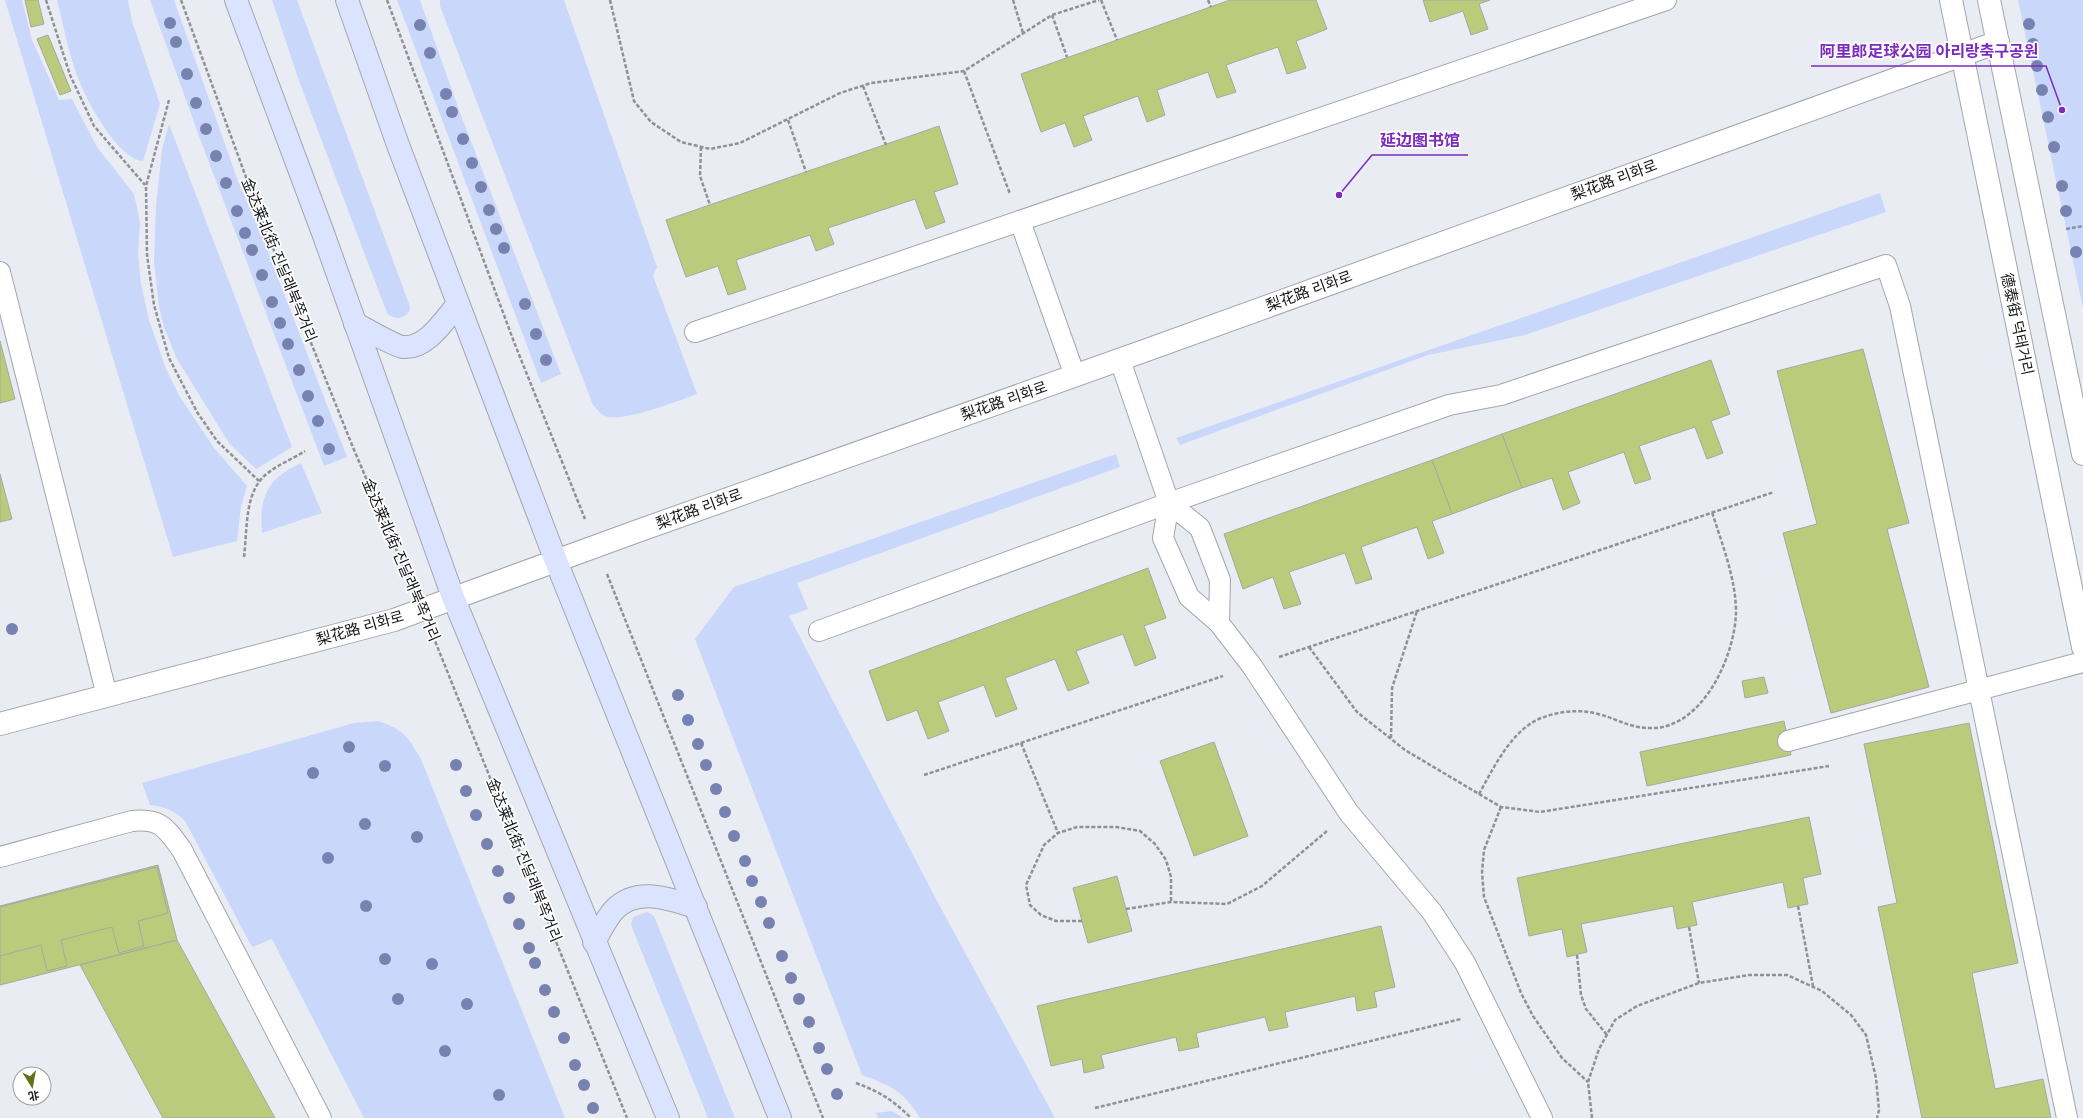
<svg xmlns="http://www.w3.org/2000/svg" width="2083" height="1118" viewBox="0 0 2083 1118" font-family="'Space Grotesk','Noto Sans SC','Noto Sans KR',sans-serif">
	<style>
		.green { fill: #c9d7fa }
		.building { fill: #bccb7b; stroke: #a6a8a1 }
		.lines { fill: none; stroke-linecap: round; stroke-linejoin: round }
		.service-casing { stroke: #a3a6ad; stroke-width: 22 }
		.tertiary-casing { stroke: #a3a6ad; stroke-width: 24 }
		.secondary-casing { stroke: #a3a6ad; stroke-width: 24 }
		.path { stroke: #8f9196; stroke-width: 2.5; stroke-dasharray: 4 2; stroke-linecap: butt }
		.service { stroke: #fff; stroke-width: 20 }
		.tertiary { stroke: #fff; stroke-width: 22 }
		.secondary { stroke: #dae4ff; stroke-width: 22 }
		.tree { fill: #7782b1 }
		.labels { text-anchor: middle; stroke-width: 3.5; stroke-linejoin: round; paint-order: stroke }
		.street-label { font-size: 15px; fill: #151618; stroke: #fff }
		.leader { fill: none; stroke: #7b2cbf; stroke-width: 1.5 }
		.callout-dot { fill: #7b2cbf; stroke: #fff; stroke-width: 1.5 }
		.callout-label { font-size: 16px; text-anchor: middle; font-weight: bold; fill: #7b2cbf; stroke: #fff; stroke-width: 3.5; stroke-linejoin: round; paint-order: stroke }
	</style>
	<rect width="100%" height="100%" fill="#e9ecf3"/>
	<g class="green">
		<path d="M5,0H22L32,40L59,100L72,99L97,147L134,194L140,222L138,254L141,284L149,320L166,369L180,397L214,448L247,486L241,507L237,541L173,557Z"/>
		<path d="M57,0H128L132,21L160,104L143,161C120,161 88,103 80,83C69,57 64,27 57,0Z"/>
		<path d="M150,0H174L238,181L261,234L347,457L324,466L199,136Z"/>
		<path d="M272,0H297L409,304L410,310C405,319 394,321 387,313L298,78Z"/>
		<path d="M397,0H420L459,110L561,374L541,383Z"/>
		<path d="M440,0H564L657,267L653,276L697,394C677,401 623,423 605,416C600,414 597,409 593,405L440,6Z"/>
		<path d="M2018,0H2083V308Z"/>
		<path d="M169,124L292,447L256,469L229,443L177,359L164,327L159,307L154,261L156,207L162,149Z"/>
		<path d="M1880,193L1886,212L1525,335L1428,355L1180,445L1176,438Z"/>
		<path d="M1116,454L1120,467L797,583L808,609L789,616L937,901L1055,1118H920C903,1090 891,1086 862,1075L695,639L734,587Z"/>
		<path d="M301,463L322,513L262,533C259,496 267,479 301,463Z"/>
		<path d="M378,721C405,730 407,736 421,759L565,1118H364L272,939L252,947L185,821C174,810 165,807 150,805L142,783L354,723Z"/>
		<path d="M647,912L654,916L735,1118H708L631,925L633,917Z"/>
		<path d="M892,1111L903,1118H878L876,1113Z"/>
	</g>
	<g class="building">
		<path d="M25,0H38L44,24L31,27Z"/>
		<path d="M1230,0H1316L1327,29L1296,41L1306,68L1287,74L1278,47L1226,65L1236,92L1217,98L1208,72L1157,90L1165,115L1147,122L1138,96L1083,116L1092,140L1074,147L1065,123L1041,132L1021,74Z"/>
		<path d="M1423,0H1490L1479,4L1488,29L1471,35L1463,11L1430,22Z"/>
		<path d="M48,35L71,91L60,95L37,39Z"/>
		<path d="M939,126L958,184L934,192L945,222L926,229L915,199L828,228L834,244L816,251L810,235L736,260L746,289L728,295L718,266L686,277L666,220Z"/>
		<path d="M0,341L15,399L0,403Z"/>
		<path d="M1863,349L1909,523L1887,529L1929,687L1831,713L1783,533L1817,524L1777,371Z"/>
		<path d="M1711,360L1730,414L1711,421L1723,453L1707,459L1695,427L1639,446L1651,479L1635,484L1624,452L1568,472L1580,503L1563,510L1552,478L1522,488L1502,434Z"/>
		<path d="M1502,434L1522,488L1452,514L1432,460Z"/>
		<path d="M1432,460L1452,514L1432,521L1444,553L1428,559L1417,527L1361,547L1372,579L1356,584L1345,553L1289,572L1301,604L1284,609L1273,577L1243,589L1224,534Z"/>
		<path d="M0,474L12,519L0,522Z"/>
		<path d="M1148,568L1166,618L1144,626L1156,658L1135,666L1123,634L1076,651L1089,683L1068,691L1055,659L1005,678L1017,709L996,717L984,685L938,702L949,731L928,739L917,710L887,721L869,671Z"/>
		<path d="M1764,677L1768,693L1745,698L1742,681Z"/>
		<path d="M1784,721L1791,755L1647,786L1640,752Z"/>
		<path d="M1969,723L2018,963L1972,973L1995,1089L2043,1079L2051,1118H1922L1878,907L1897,903L1864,744Z"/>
		<path d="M1214,742L1248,836L1194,856L1160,761Z"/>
		<path d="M1809,817L1821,874L1803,878L1808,904L1788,908L1783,882L1692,902L1697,925L1677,929L1673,906L1581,924L1587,952L1567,957L1562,929L1529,936L1517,878Z"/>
		<path d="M158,865L177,940L0,985V906Z"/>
		<path d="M157,867L168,913L138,921L144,946L119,953L112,927L61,940L67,966L47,971L41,945L0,956V907Z"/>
		<path d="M1117,876L1132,931L1088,943L1073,888Z"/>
		<path d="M1381,926L1395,987L1374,992L1377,1007L1357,1011L1355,996L1285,1012L1288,1027L1269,1031L1265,1017L1196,1033L1199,1047L1179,1051L1176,1037L1101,1055L1104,1068L1084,1073L1082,1059L1051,1066L1037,1006Z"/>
		<path d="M177,940L275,1118H163L80,965Z"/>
	</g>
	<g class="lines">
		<defs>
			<g id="service">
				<path d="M1020,221L1075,376"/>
				<path d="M0,272L107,696"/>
				<path d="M695,332L1666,0"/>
				<path d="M1120,360L1169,503L1163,538L1189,597L1219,623L1252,666L1349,813L1432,912L1465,963L1542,1118"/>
				<path d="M1169,503L1200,528L1220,580L1219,623"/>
				<path d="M819,631L1169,503L1449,405L1501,395L1886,265L1900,306L2067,1118"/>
				<path d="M1788,741L2083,662"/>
				<path d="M0,857L132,821C161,818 166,828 182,850L321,1118"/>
			</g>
			<g id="tertiary">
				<path d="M1951,0L2083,647"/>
				<path d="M1989,0L2083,454"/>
				<path d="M0,724L394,620L635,532L1144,351L1998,42"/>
			</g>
			<g id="secondary">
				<path d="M236,0L323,233L453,597L668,1118"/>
				<path d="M347,0L398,145L556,561L780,1118"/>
				<path d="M355,324C365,328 394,346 403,347C427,349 445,319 458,304"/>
				<path d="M594,942C600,932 606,919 614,910C637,886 669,899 696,907"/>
			</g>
		</defs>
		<use href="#service" class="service-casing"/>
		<use href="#tertiary" class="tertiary-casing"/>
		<use href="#secondary" class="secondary-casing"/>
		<g class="path">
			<path d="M46,0L70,75L94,126L145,185"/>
			<path d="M181,0L261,218L352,445L411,584"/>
			<path d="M387,0L514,342L585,519"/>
			<path d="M610,0L634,101L651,122L681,142L710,149L740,143L840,93L871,83L964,71L1052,15L1099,0"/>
			<path d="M1013,0L1023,33"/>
			<path d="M1101,0L1117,40"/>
			<path d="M1208,0L1211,7"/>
			<path d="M1052,15L1067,57"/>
			<path d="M964,71L1010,194"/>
			<path d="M863,86L886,145"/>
			<path d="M169,100L146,186L147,255L154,305L169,358L197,412L217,441L259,481"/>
			<path d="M788,120L806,172"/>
			<path d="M701,147L700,176L710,205"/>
			<path d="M2066,229L2083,226"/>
			<path d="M244,557C247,533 245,501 259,482C269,468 291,460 305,451"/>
			<path d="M607,574L823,1118"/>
			<path d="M433,636L627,1118"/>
			<path d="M1309,647L1357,712L1405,750L1501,807L1540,812L1829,766"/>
			<path d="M1279,657L1774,492"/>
			<path d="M1391,738L1392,688L1417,611"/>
			<path d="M1021,743L1058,833"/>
			<path d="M924,775L1223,676"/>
			<path d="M1479,794C1494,767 1513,727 1544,717C1561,711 1580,709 1598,714C1618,719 1631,729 1653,728C1703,727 1735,656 1736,612C1736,579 1722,544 1712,512"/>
			<path d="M1501,807L1484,850L1482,872L1484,897L1521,993L1533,1016L1562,1058L1588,1082"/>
			<path d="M1798,906L1813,986"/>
			<path d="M1126,909L1171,902L1227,904L1262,886L1327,831"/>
			<path d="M1082,921H1056L1041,915L1030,905L1026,885L1044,845L1058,833L1077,827H1116L1140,831L1155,844L1166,860L1171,877V902"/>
			<path d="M1689,927L1699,983"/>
			<path d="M1577,955L1581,995L1586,1009L1607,1035"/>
			<path d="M856,1083C880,1092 893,1100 911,1118"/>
			<path d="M1095,1108L1461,1019"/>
			<path d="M1592,1118L1588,1082L1599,1049L1615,1020L1637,1006L1699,983L1749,975H1787L1822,991L1851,1015L1866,1035L1876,1078L1879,1110L1877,1118"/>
		</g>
		<use href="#service" class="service"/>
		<use href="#tertiary" class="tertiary"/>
		<use href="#secondary" class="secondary"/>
	</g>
	<g class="tree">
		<circle cx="170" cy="23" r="6"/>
		<circle cx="2029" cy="24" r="6"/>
		<circle cx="420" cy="25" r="6"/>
		<circle cx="176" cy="42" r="6"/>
		<circle cx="2033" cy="44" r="6"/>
		<circle cx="430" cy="53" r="6"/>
		<circle cx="2037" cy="66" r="6"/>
		<circle cx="187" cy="74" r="6"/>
		<circle cx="2042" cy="90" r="6"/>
		<circle cx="446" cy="94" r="6"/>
		<circle cx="196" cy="103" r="6"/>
		<circle cx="452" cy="112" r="6"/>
		<circle cx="2048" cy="117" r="6"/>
		<circle cx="206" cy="129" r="6"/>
		<circle cx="463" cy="139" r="6"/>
		<circle cx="2054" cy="147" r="6"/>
		<circle cx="216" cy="156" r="6"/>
		<circle cx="472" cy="163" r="6"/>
		<circle cx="226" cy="183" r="6"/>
		<circle cx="2062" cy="186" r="6"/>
		<circle cx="481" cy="187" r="6"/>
		<circle cx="489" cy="210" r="6"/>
		<circle cx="237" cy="211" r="6"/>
		<circle cx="2066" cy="211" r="6"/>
		<circle cx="496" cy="229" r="6"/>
		<circle cx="245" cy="233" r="6"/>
		<circle cx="504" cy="248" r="6"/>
		<circle cx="252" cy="250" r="6"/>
		<circle cx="2076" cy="252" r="6"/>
		<circle cx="262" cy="275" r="6"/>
		<circle cx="272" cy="302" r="6"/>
		<circle cx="525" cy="304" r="6"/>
		<circle cx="280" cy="323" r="6"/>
		<circle cx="536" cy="334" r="6"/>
		<circle cx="288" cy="344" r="6"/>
		<circle cx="546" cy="360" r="6"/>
		<circle cx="299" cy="370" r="6"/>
		<circle cx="308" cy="396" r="6"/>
		<circle cx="318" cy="421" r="6"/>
		<circle cx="329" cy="449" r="6"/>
		<circle cx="12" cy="629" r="6"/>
		<circle cx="678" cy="695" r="6"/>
		<circle cx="688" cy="720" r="6"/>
		<circle cx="698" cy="744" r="6"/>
		<circle cx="349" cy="747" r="6"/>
		<circle cx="456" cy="765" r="6"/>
		<circle cx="706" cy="765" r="6"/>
		<circle cx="385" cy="766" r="6"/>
		<circle cx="313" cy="773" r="6"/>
		<circle cx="716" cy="789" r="6"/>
		<circle cx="466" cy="791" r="6"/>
		<circle cx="725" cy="812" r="6"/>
		<circle cx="476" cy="815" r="6"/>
		<circle cx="365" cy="824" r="6"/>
		<circle cx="734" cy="836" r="6"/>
		<circle cx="417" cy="837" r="6"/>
		<circle cx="487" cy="844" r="6"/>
		<circle cx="328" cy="858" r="6"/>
		<circle cx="745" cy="861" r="6"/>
		<circle cx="498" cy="871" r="6"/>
		<circle cx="752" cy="881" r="6"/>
		<circle cx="509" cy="898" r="6"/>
		<circle cx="761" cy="902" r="6"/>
		<circle cx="366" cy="906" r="6"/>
		<circle cx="769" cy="923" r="6"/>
		<circle cx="519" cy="924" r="6"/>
		<circle cx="529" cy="948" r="6"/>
		<circle cx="782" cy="956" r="6"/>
		<circle cx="385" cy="959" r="6"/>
		<circle cx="535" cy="963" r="6"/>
		<circle cx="432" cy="964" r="6"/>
		<circle cx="791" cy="978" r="6"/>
		<circle cx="545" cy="990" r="6"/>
		<circle cx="398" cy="999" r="6"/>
		<circle cx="799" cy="999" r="6"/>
		<circle cx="467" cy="1004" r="6"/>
		<circle cx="554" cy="1012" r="6"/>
		<circle cx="809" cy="1022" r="6"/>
		<circle cx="564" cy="1038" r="6"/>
		<circle cx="819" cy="1048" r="6"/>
		<circle cx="445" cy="1051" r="6"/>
		<circle cx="575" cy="1065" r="6"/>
		<circle cx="827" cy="1069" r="6"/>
		<circle cx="584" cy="1085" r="6"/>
		<circle cx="837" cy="1094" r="6"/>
		<circle cx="499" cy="1095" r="6"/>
		<circle cx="593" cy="1108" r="6"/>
	</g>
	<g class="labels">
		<g class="street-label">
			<text transform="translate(1614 180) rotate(-20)" y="5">梨花路 리화로</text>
			<text transform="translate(279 260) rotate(68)" y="5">金达莱北街 진달래북쪽거리</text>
			<text transform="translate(1309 291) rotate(-20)" y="5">梨花路 리화로</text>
			<text transform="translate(2017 324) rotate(78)" y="5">德泰街 덕태거리</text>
			<text transform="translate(1004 401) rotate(-19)" y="5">梨花路 리화로</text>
			<text transform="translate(699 509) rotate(-20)" y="5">梨花路 리화로</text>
			<text transform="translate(401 560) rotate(67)" y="5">金达莱北街 진달래북쪽거리</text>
			<text transform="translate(360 628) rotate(-16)" y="5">梨花路 리화로</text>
			<text transform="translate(524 860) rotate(68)" y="5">金达莱北街 진달래북쪽거리</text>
		</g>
	</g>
	<path class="leader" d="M2062 110L2046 66H1811M1339 195L1372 155H1468"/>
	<g class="callout-dot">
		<circle cx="2062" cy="110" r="4"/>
		<circle cx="1339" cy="195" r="4"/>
	</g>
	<g class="callout-label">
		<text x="1929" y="57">阿里郎足球公园 아리랑축구공원</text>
		<text x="1420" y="146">延边图书馆</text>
	</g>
	<g transform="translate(32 1086) rotate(169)"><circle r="19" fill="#ffffff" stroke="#a1a2a3"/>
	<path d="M0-3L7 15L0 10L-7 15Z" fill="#636f19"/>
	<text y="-6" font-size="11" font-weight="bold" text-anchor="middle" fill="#151618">北</text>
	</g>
</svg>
